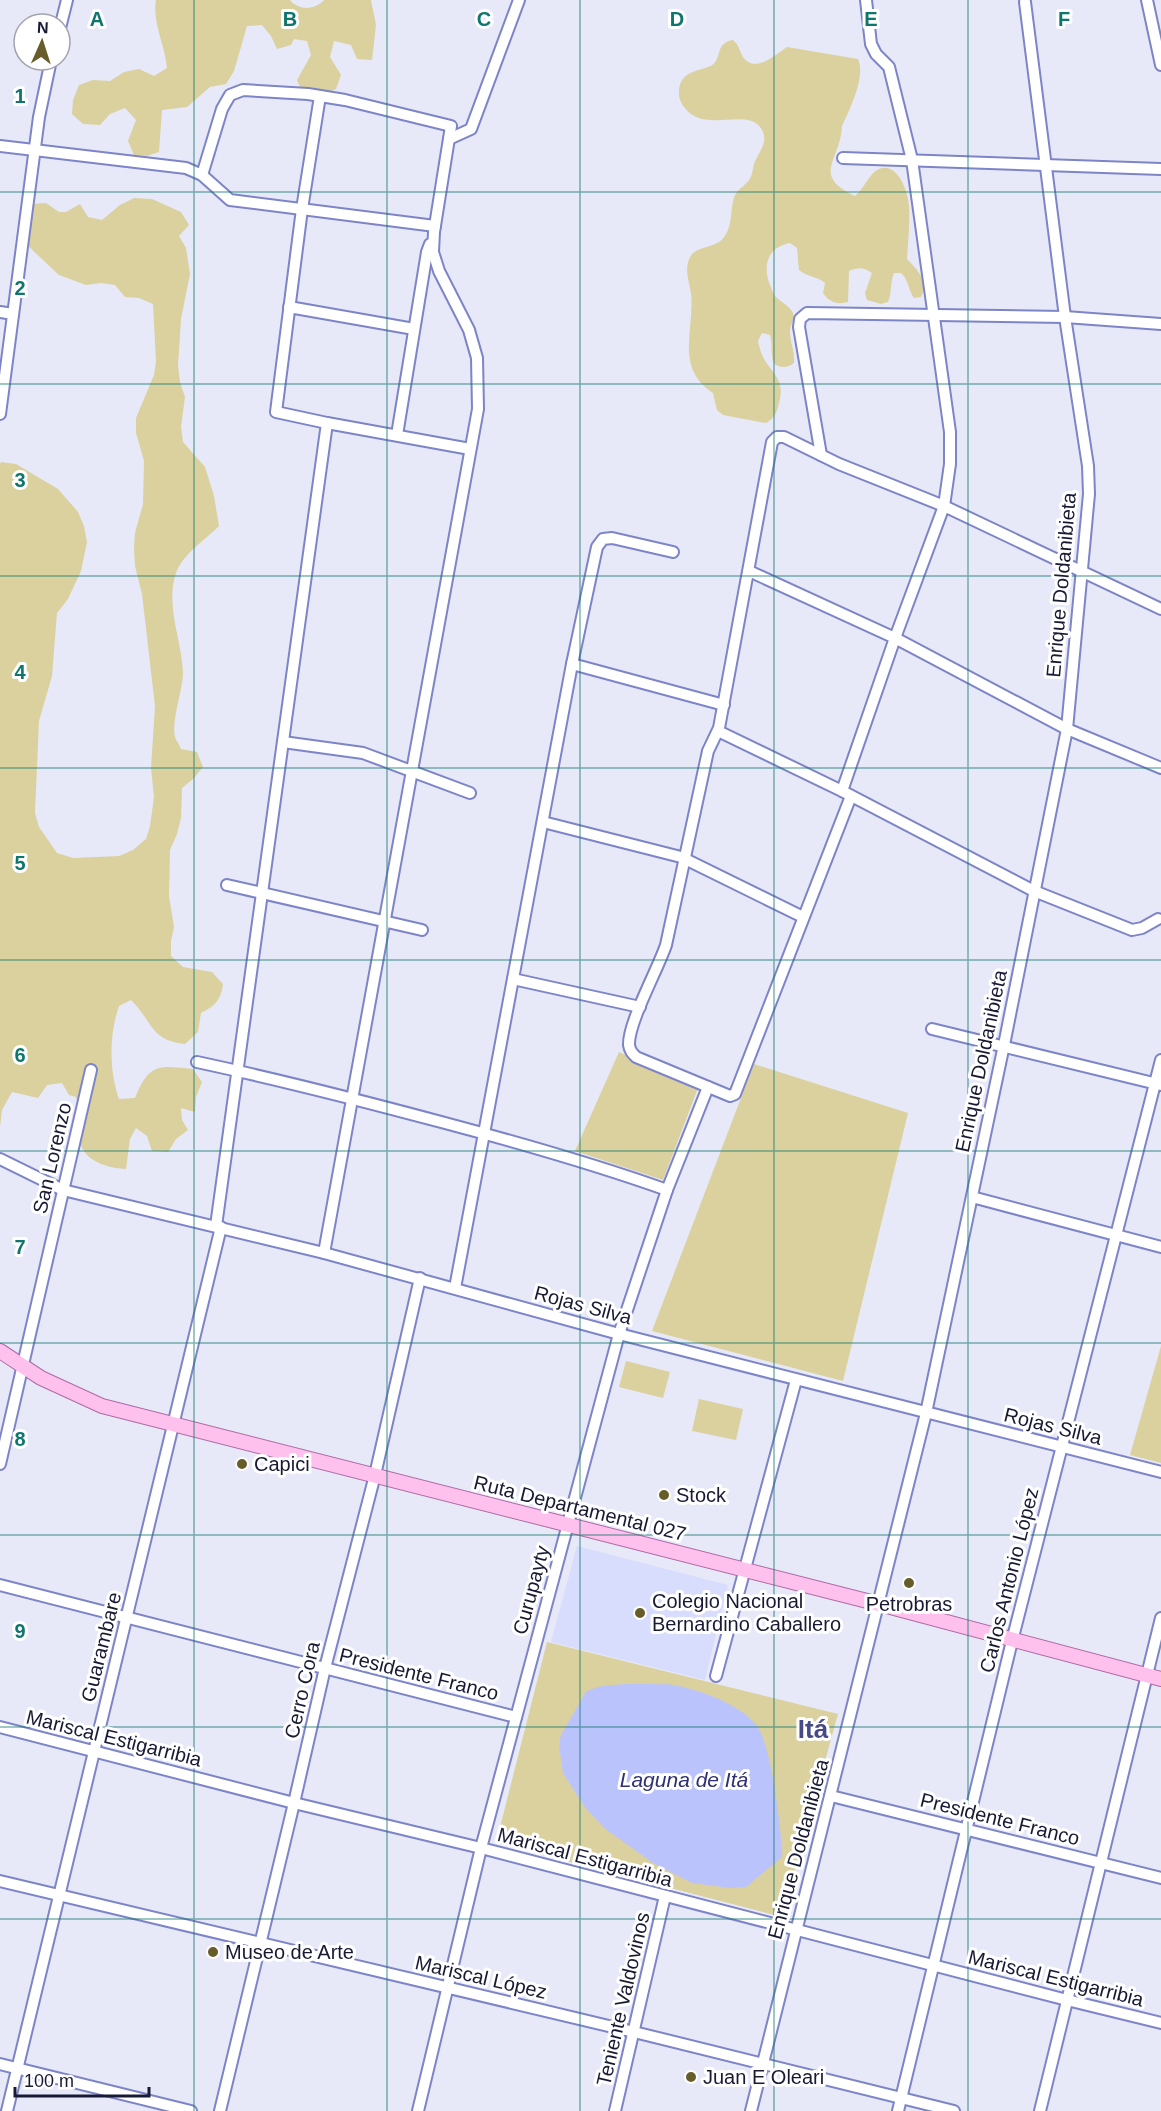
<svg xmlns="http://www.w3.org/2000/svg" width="1161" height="2111" viewBox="0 0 1161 2111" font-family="Helvetica,sans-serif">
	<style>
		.built { fill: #d8ddfd }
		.green { fill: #dad19e }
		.water { fill: #bbc3fd }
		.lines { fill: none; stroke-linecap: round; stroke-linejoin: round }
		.minor-casing { stroke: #7d84c7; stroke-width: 14 }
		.major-casing { stroke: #ad6ba4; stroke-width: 16 }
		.minor { stroke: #fff; stroke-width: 10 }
		.major { stroke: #fec0ec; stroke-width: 14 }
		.grid { fill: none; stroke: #0f766e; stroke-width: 1.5; stroke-opacity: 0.55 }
		.poi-dot { fill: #675d2a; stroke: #fff; stroke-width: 2 }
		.labels { text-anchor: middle; stroke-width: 6; stroke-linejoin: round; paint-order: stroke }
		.street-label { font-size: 20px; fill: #181a34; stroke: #fff }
		.poi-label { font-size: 20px; fill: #181a34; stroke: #fff; text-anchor: start }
		.water-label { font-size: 21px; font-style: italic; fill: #2f3073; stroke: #fff }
		.district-label { font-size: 26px; font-weight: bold; fill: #464b88; stroke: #fff }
		.grid-label { font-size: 20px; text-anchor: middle; font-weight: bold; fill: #0f766e; stroke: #fff; stroke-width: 6; stroke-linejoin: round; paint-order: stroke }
	</style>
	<rect width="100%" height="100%" fill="#e7e9f8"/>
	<path class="built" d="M577,1546L728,1585L705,1680L551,1642Z"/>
	<g class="green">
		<path d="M156,0H290C299,11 315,10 324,0H371L376,25L372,60L357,59L351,45L334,41L330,57L341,75L336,89L323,95L303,94L297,80L311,55L307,41L294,39L291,45L277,49L271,36L262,25L247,26L234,71L226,84L210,87L187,107L162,110L159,152L147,156L134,155L128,141L136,120L125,108L110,114L100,125L83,124L72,114L73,100L79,85L93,80L110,81L124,72L139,69L154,76L167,68C165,45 152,22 156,0Z"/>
		<path d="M733,40C739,45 739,50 743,57C755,74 775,55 787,47L858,59C866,76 850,109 842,126C841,160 810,175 855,196C864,189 869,173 879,169C898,161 909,194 909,207C910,224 908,242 907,259C918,270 929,282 921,297L914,298C908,290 909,280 901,273H894C890,283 892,293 888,302L881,304L867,300L865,293L872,273C864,267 858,267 849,271L848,302C837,305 829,302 823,293L825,283C817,276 807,277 799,270L797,248L790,243C768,247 762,265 770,285C772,289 773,295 776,297C781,302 790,306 793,313C795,319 790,325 790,331C790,343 795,351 794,363C787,368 782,368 774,364C770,354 773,345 770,335L762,333L758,341C759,345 760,350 762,355C771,374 786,378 779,403C777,412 775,418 766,423L723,415L717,410L713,393C674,367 695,331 691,293C689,281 684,269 690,257C697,245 716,249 724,237C733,226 730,210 734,198C737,187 750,185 752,173C753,170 753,167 754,164C758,152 771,141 760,127C744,107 701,136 682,104C678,97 678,89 681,82C687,71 698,71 708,67C724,62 713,43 733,40Z"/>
		<path d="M134,198L152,199L181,212L189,225L179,236L186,248L190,274L181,319L178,366L180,382L185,397L181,427L183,442L205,467L214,496L219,526C205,540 183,554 176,573C165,606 182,640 183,673C183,690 171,720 175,737C176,741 180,745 181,749L197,752L203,767L193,779L182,788L181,818L177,834L170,850L169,896L174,927L171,941V956L183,967L212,972L223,984C221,1000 215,1006 201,1013L198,1032L185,1044C150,1040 154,1023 131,1000L119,1006C109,1034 109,1071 119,1099L135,1098C149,1063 159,1065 193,1069L202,1082L196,1097L195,1112L181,1108L182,1120L188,1130L176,1139L168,1152L152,1151L147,1136L136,1128L130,1139L126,1169C107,1168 82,1161 79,1138C78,1129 81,1119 80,1110C79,1106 77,1101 76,1097L69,1095L62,1083L47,1085L38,1098L12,1092L2,1110L0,1127V464L1,462L16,464L58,489L78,512L84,526L87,542L81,571L68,599L57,613L52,676L39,721L35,813L39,827L57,853L73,858L119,856L133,850L146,839L150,826L154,797L151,768L155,706L142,594L135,566L134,549L135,533L143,504L144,461L136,433V418L154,375L156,361L153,304L139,298L125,297L115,285L101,283L86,285L59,275L26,244L31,204L46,203L59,212H66L80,204L88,217L102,220L120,205Z"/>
		<path d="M619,1052L698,1088L663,1180L575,1151Z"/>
		<path d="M754,1064L908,1113L843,1381L652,1331Z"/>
		<path d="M1161,1346V1463L1130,1455Z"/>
		<path d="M626,1361L670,1372L663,1398L619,1387Z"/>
		<path d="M699,1399L743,1409L736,1440L692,1431Z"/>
		<path d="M547,1642L838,1714L782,1917L496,1843Z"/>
	</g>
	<path class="water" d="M666,1684C693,1687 740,1703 757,1726C771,1744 782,1831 782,1857L746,1887L730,1888L692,1883L653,1863L604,1828L584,1806L563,1773L559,1746L561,1735L586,1692C604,1681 644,1685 666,1684Z"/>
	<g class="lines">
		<defs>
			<g id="minor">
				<path d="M1147,0L1161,65"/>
				<path d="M60,28L67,0"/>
				<path d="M320,96L302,209L276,412L327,423L470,449"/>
				<path d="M449,139L471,129L519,0"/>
				<path d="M0,146L186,168L202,175L230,200L435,226"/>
				<path d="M843,158L1161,169"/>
				<path d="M202,175L222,109L230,95L243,90L308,94L345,100L451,126L434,232L433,252L439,271L469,330L477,358L478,409L324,1253"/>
				<path d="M289,307L414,329"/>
				<path d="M0,312L13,314"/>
				<path d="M0,414L39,117L51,60"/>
				<path d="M397,435L427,252L430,244"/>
				<path d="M821,455L799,327L800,319L807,313L1065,317L1161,324"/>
				<path d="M749,571L895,638L1067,729L1161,768"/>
				<path d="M572,664L724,705"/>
				<path d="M718,731L842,791L1034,891L1132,930L1142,928L1158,919"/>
				<path d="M283,742L363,753L470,793"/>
				<path d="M842,791L895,638L944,506L950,464V432L912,160L889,67L876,54L871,44L866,0"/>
				<path d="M851,796L735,1094L730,1096L636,1057C632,1053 630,1051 629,1045C628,1023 658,969 666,945L708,751L719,728L772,442L777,437H784L839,464L944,506L1161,609"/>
				<path d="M543,822L681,857L803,917"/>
				<path d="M227,885L422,930"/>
				<path d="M513,979L640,1007"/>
				<path d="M932,1029L1161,1085"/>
				<path d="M197,1062C281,1080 363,1101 445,1123C520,1143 594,1164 667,1190"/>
				<path d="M0,1159L63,1190L324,1253L619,1334L1161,1472"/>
				<path d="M972,1197L1161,1247"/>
				<path d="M216,1226L327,423"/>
				<path d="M455,1288L572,664L597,547L603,539L612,538L673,552"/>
				<path d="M0,1464L91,1070"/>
				<path d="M0,1585L516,1717"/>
				<path d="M716,1676L796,1380"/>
				<path d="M0,1727L294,1803L481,1848L1067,2000L1161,2023"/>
				<path d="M831,1796L1161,1878"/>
				<path d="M0,1881L634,2032L954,2111"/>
				<path d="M0,2064L191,2111"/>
				<path d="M7,2111L221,1227"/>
				<path d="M220,2111L294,1803L325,1668L375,1475L420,1278"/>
				<path d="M418,2111L481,1848L619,1334L667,1190L708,1087"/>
				<path d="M615,2111L665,1896"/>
				<path d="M751,2111L926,1413L1004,1045L1067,729L1089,494L1088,466L1065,317L1025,2"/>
				<path d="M898,2111L1012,1641L1161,1060"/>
				<path d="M1040,2111L1161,1618"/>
			</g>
			<path id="major" d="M0,1351L41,1378L102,1406L879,1604L1161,1679"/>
		</defs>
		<use href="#minor" class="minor-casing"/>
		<use href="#major" class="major-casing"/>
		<use href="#minor" class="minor"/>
		<use href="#major" class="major"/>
	</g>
	<path class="grid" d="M194,0V2111M387,0V2111M580,0V2111M774,0V2111M968,0V2111M0,192H1161M0,384H1161M0,576H1161M0,768H1161M0,960H1161M0,1151H1161M0,1343H1161M0,1535H1161M0,1727H1161M0,1919H1161"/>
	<g class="poi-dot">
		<circle cx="242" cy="1464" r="6"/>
		<circle cx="664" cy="1495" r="6"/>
		<circle cx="909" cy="1583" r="6"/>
		<circle cx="640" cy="1613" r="6"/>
		<circle cx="213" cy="1952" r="6"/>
		<circle cx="691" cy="2077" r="6"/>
	</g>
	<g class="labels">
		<g class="street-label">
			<text transform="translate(1061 585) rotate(-85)" y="7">Enrique Doldanibieta</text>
			<text transform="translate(981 1061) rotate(-78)" y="7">Enrique Doldanibieta</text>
			<text transform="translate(52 1158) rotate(-77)" y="7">San Lorenzo</text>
			<text transform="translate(583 1305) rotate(15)" y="7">Rojas Silva</text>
			<text transform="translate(1053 1426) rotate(14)" y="7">Rojas Silva</text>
			<text transform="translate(580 1508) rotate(14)" y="7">Ruta Departamental 027</text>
			<text transform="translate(1009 1580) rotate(-76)" y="7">Carlos Antonio López</text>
			<text transform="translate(531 1590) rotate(-75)" y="7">Curupayty</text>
			<text transform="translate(101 1647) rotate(-76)" y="7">Guarambare</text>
			<text transform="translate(419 1674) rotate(14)" y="7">Presidente Franco</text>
			<text transform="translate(302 1690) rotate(-77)" y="7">Cerro Cora</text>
			<text transform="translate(114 1738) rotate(14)" y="7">Mariscal Estigarribia</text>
			<text transform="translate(1000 1819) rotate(14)" y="7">Presidente Franco</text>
			<text transform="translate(798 1849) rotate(-75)" y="7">Enrique Doldanibieta</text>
			<text transform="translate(585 1857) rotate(15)" y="7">Mariscal Estigarribia</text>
			<text transform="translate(481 1977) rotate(13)" y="7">Mariscal López</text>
			<text transform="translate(1056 1978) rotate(14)" y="7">Mariscal Estigarribia</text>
			<text transform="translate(623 1999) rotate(-77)" y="7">Teniente Valdovinos</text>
		</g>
		<g class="poi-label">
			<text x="254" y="1471">Capici</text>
			<text x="676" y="1502">Stock</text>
			<text x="652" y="1608">Colegio Nacional<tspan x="652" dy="23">Bernardino Caballero</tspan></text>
			<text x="909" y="1611" text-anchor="middle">Petrobras</text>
			<text x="225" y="1959">Museo de Arte</text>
			<text x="703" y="2084">Juan E Oleari</text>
		</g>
		<g class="water-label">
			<text x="684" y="1787">Laguna de Itá</text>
		</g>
		<g class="district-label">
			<text x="813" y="1738">Itá</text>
		</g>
	</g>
	<g class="grid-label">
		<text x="97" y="26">A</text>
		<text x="290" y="26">B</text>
		<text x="484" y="26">C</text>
		<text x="677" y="26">D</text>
		<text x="871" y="26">E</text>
		<text x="1064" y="26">F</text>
		<text x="20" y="103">1</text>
		<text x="20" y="295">2</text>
		<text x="20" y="487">3</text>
		<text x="20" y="679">4</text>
		<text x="20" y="870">5</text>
		<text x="20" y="1062">6</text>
		<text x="20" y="1254">7</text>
		<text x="20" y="1446">8</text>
		<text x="20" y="1638">9</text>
	</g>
	<g transform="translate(42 42) rotate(3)"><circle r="28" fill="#ffffff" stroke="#a3a3ae" stroke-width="1.5"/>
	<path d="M0-4.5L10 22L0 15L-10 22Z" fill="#675d2a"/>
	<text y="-9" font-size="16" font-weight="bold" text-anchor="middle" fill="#181a34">N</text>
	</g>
	<path d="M15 2087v9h134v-9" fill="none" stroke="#181a34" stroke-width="3"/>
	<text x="24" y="2087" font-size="18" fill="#181a34" stroke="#ffffff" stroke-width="4.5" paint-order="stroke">100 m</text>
</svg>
